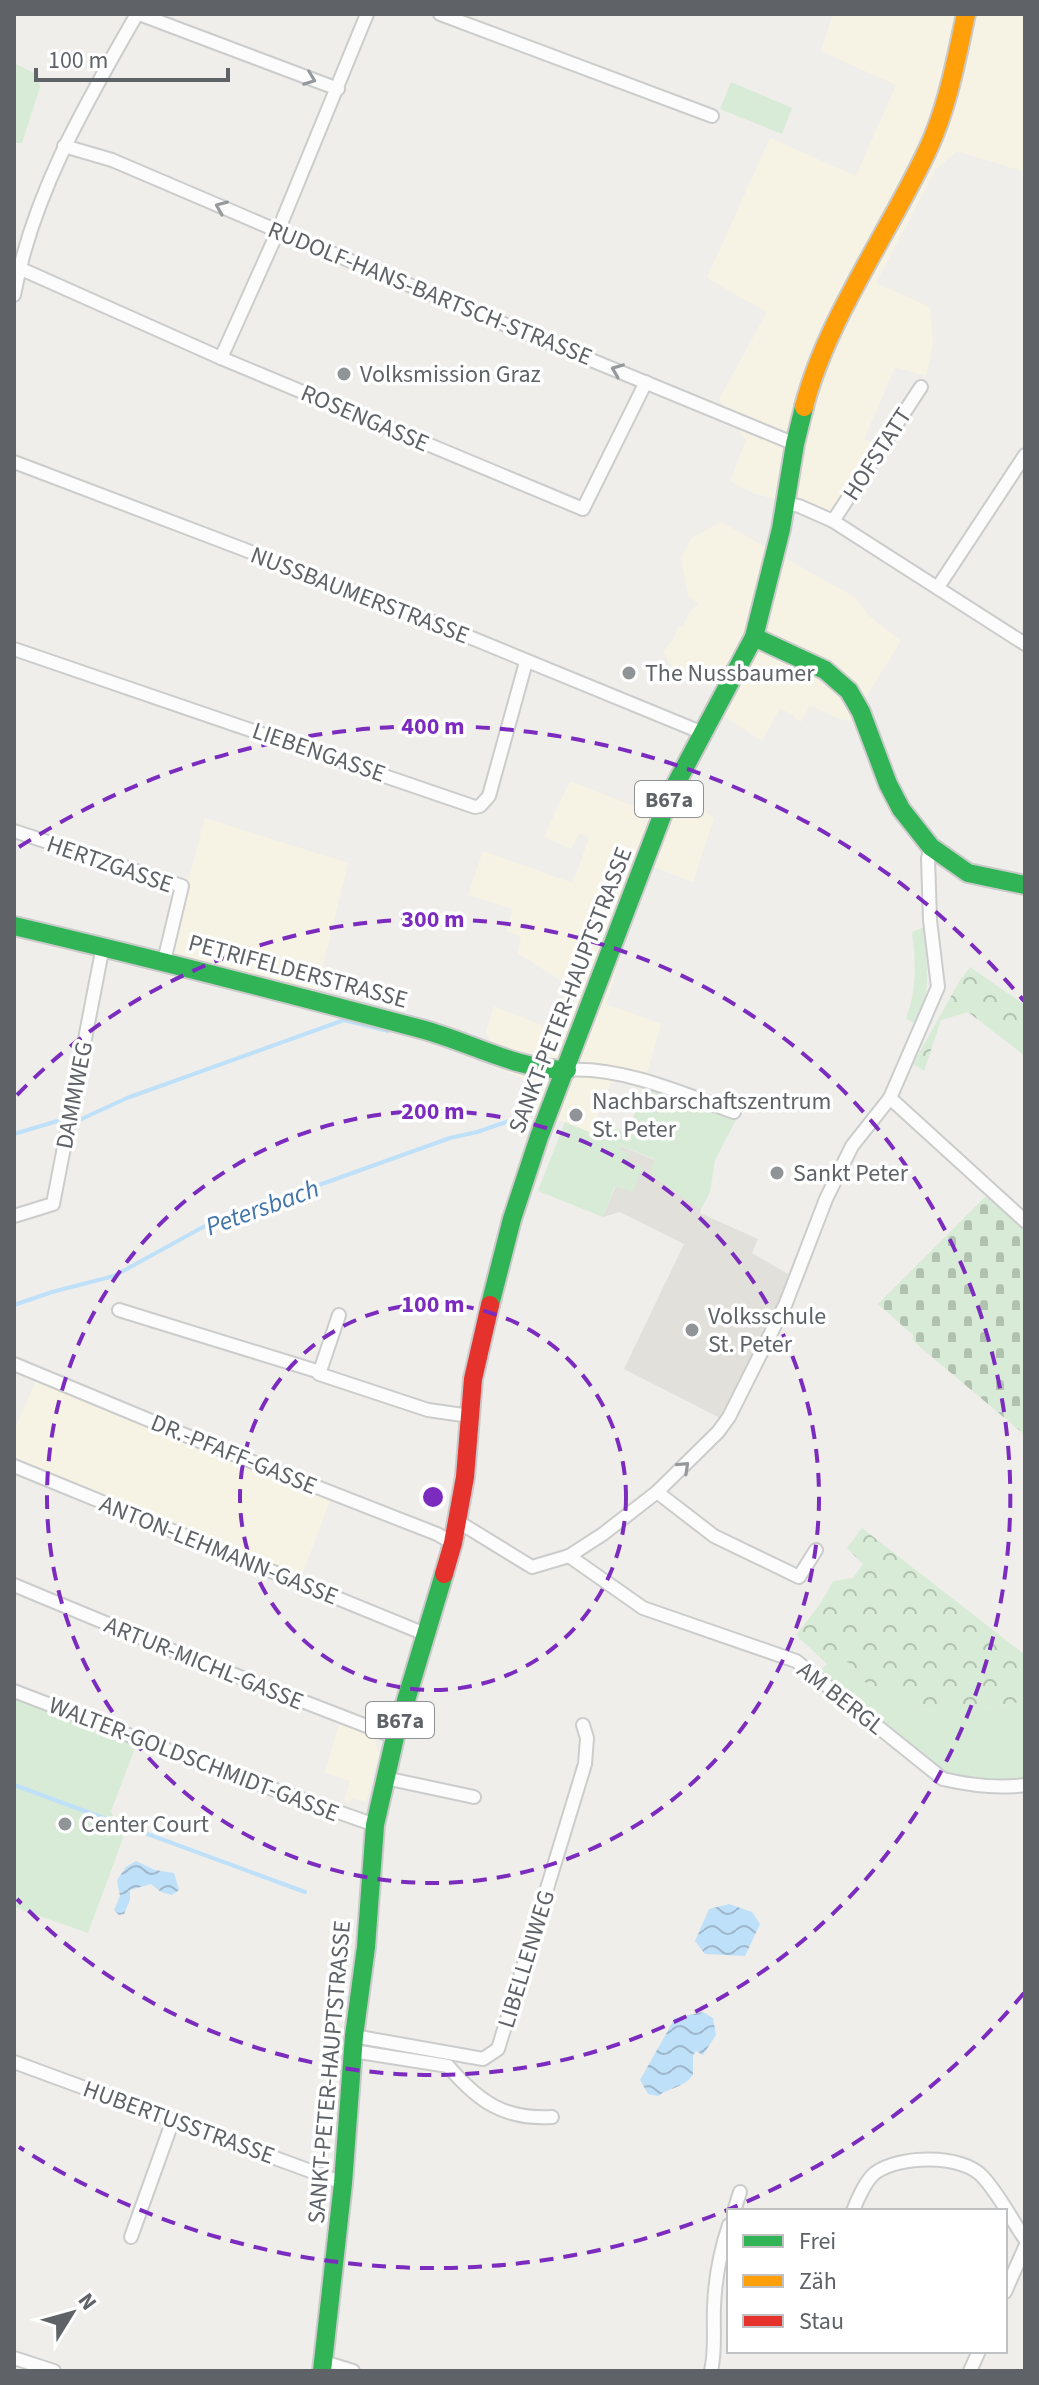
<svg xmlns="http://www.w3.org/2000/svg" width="1039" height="2385" viewBox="0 0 1039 2385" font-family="'Source Sans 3',sans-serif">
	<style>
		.commercial { fill: #f7f3e4 }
		.education { fill: #e2e0da }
		.green { fill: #d8ebd6 }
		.forest { fill: url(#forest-crowns) }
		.cemetery { fill: url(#cemetery-stones) }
		.water { fill: url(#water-waves) }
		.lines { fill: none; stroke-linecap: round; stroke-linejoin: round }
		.stream { stroke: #bfe0f9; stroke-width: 4 }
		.street-casing { stroke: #cbcccc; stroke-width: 16 }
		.fast-casing { stroke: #cacacb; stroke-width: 22 }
		.slow-casing { stroke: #cacacb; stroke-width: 22 }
		.jam-casing { stroke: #cacacb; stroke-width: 22 }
		.street { stroke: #fdfcfc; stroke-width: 12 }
		.fast { stroke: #30b455; stroke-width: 18 }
		.slow { stroke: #ff9f0a; stroke-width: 18 }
		.jam { stroke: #e5322d; stroke-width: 18 }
		.oneway { stroke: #96999c }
		.ring { fill: none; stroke: #7b2cbf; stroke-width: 4; stroke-dasharray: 14 10 }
		.poi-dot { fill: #919496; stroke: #fff; stroke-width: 3 }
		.labels { text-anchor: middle; stroke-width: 7; stroke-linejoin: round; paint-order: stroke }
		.shield { fill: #fff; stroke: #8f9295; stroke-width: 2 }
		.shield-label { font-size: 22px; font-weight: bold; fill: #5f6368 }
		.street-label { font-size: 24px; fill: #5f6368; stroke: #fff }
		.poi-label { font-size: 24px; fill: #5f6368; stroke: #fff; text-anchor: start }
		.water-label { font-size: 26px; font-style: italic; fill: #4174aa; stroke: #fff }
		.centre { fill: #7b2cbf; stroke: #fff; stroke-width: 4 }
		.ring-label { font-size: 24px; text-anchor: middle; font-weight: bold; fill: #7b2cbf; stroke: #fff; stroke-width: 7; stroke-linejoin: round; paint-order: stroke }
	</style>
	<defs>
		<pattern id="forest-crowns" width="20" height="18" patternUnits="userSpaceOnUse" patternTransform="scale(2)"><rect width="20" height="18" fill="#d8ebd6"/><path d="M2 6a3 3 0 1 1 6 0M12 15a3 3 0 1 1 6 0" fill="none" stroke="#b2c2b1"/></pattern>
		<pattern id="cemetery-stones" width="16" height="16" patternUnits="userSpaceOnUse" patternTransform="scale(2)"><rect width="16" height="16" fill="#d8ebd6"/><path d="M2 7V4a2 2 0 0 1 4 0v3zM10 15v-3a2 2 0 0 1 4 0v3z" fill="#b2c2b1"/></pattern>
		<pattern id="water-waves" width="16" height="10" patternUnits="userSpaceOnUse" patternTransform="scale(2)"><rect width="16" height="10" fill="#bfe0f9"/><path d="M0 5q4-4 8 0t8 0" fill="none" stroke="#9eb9cd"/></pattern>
	</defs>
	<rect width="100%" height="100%" fill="#efeeea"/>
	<g class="commercial">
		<path d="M833,14H1025V172L957,151L935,170L876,283L930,307L933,343L926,376L895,367L864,439L878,445L833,515L753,493L730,481L746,440L719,399L767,312L707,278L770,138L856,176L896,85L821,51Z"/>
		<path d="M721,522L856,598L868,615L901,641L851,721L839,719L810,705L801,722L794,718V716L780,708L762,741L707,705L716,687L675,673L663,651L673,640L678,626L683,627L688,614L699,603L688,596L681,557L692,538Z"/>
		<path d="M570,781L651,813L662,790L683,795L714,818L693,882L651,866L630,923L606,1004L661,1024L645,1080L613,1077L591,1133L563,1121L534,1115L528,1110L538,1094V1084L491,1066L490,1041L486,1032L494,1006L563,1034L578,992L518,953L521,936L506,931L513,909L468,895L483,851L573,883L589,838L579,833L571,849L544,837Z"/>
		<path d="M205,818L348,863L317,991L169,954Z"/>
		<path d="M37,1378L331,1498L302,1575L14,1459V1431Z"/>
		<path d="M340,1721L374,1738L379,1753L366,1802L352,1798L350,1802L344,1800L350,1781L325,1773Z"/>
	</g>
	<path class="education" d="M621,1146L655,1160L650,1174L701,1209L700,1213L758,1239L752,1253L788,1274L782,1302L722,1419L624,1369L684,1244L620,1212L603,1217L629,1154L619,1150Z"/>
	<g class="green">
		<path d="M14,63L38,75L40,87L22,143H14Z"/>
		<path d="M731,82L792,108L782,134L720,109Z"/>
		<path d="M924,927C925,959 935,996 913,1023L906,1018C917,990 916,962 912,932Z"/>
		<path d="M646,1089L737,1118L715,1160L710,1192L701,1209L650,1174L655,1159L622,1146L620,1150L629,1154L627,1160L642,1167L633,1192L615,1186L603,1217L538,1191L565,1122L596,1135L601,1123L626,1133Z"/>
		<path d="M837,1656L849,1663L848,1673L909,1706L952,1715L1025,1701V1778L985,1781L945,1775L818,1672Z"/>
		<path d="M14,1696L137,1743L111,1811L123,1838L88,1933L14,1907Z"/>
	</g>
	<g class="forest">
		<path d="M970,967L1025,1005V1056L968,1012L941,1020L924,1071L913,1064L959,982Z"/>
		<path d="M862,1528L1025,1655V1701L952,1715L909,1706L848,1673L849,1663L837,1657L827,1664L796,1635L821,1603L833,1581L853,1578L863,1564L847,1548Z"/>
	</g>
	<path class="cemetery" d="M989,1193L1025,1226V1435L920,1347L912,1339L914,1336L878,1304Z"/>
	<g class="water">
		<path d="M136,1861L155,1870L174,1873L179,1890L172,1895L161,1892L151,1884L130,1890V1900L124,1914L119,1915L114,1910L120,1896L117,1880L126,1867Z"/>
		<path d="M729,1904L752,1912L760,1924L745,1956L705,1954L695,1941L709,1909Z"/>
		<path d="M703,2012L713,2018L716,2035L703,2055L696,2051L693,2055V2075C683,2088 671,2087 658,2096L648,2094L640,2080L675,2018Z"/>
	</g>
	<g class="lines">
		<g class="stream">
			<path d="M75,1122L127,1098L344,1020L388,1031"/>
			<path d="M14,1134L61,1120"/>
			<path d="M14,1305L52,1292L114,1276L203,1227L219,1222L245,1218L256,1208L266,1204L450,1138L477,1132L515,1119"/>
			<path d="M14,1785L305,1892"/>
		</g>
		<defs>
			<g id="street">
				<path d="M139,14L338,89"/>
				<path d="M440,14L712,116"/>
				<path d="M64,146L112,160L278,231L795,444"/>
				<path d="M19,268L221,358L583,509L646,382"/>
				<path d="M14,295C33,193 86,103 137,14"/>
				<path d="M221,358L278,231L367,14"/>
				<path d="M14,462L406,611L703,733"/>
				<path d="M785,503L799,506L833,521L1025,644"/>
				<path d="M833,521L921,387"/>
				<path d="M938,587L1025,455"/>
				<path d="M14,649L475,807L480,806L489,796L526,662"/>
				<path d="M14,831L182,886L164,961"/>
				<path d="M931,847L928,858L930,920L938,987L890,1098L1025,1221"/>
				<path d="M567,1070C621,1066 684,1094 734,1112"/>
				<path d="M14,1216L53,1204L103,946"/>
				<path d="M119,1310L320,1372"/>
				<path d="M339,1315L319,1374L428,1410L470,1416"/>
				<path d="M14,1364L197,1440L437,1534L453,1543"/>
				<path d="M14,1466L425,1634"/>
				<path d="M657,1492L714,1536L799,1577L816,1550"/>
				<path d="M457,1521L532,1567L569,1556L603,1534L657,1492L718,1432L729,1417L786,1303L826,1199L852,1146L890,1098"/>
				<path d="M569,1556L643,1608L796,1661L943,1779C969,1785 998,1789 1025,1785"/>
				<path d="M14,1585L173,1651L395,1737"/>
				<path d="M14,1691L227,1773L375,1825"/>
				<path d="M385,1778L474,1797"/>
				<path d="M354,2036L483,2059L498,2049L585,1764L587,1738L583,1725"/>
				<path d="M353,2051L448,2066C478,2101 504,2120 552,2117"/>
				<path d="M14,2062L343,2183"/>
				<path d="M734,2211L740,2192"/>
				<path d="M853,2211C857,2200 866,2180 875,2173C900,2155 961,2154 982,2176C999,2194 1011,2219 1025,2239"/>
				<path d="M131,2237L173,2120"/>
				<path d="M1005,2292L1025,2247"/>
				<path d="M14,2358L54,2371"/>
				<path d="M324,2362L353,2371"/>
				<path d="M711,2371C716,2350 713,2329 714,2307C715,2279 720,2252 729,2225"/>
				<path d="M970,2371L979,2351"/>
			</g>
			<g id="fast">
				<path d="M754,637L825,670L849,691L861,712L888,784L901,809L931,847L968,873L1025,885"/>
				<path d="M14,926C151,958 286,993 421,1029C470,1042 517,1070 567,1070"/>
				<path d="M490,1305L512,1219L539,1137L670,795L754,637L781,529L795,444L804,407"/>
				<path d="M322,2371L343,2183L354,2036L366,1947L375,1825L395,1737L444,1574"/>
			</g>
			<path id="slow" d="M804,407C826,320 890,231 928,149C948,106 956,60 966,14"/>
			<path id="jam" d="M444,1574L453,1543L465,1477L473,1379L490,1305"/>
		</defs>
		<use href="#street" class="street-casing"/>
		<use href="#fast" class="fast-casing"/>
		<use href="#slow" class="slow-casing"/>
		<use href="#jam" class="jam-casing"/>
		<use href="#street" class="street"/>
		<use href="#fast" class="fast"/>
		<use href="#slow" class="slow"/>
		<use href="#jam" class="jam"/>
	</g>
	<defs><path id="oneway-chevron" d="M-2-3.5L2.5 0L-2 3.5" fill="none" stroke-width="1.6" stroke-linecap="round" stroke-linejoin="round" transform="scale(2)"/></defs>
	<g class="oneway">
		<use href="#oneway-chevron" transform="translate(310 79) rotate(21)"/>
		<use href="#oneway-chevron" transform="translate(221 207) rotate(-157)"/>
		<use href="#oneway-chevron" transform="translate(617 370) rotate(-158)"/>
		<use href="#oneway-chevron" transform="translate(684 1467) rotate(-43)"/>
	</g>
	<g class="ring">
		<circle cx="433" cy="1497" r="193"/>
		<circle cx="433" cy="1497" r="386"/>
		<path d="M17 1095A578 578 0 1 1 17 1899"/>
		<path d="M1024 1993A771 771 0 0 1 19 2147M19 847A771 771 0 0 1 1024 1001"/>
	</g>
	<g class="poi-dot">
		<circle cx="344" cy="374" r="8"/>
		<circle cx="629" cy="673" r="8"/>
		<circle cx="576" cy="1115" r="8"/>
		<circle cx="777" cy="1173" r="8"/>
		<circle cx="692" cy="1330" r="8"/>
		<circle cx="65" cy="1824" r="8"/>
	</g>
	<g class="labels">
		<g class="shield">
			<rect x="635" y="781" width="68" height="36" rx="6"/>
			<rect x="366" y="1702" width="68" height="36" rx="6"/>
		</g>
		<g class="shield-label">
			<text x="669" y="807">B67a</text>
			<text x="400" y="1728">B67a</text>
		</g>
		<g class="street-label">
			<text transform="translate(430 293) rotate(22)" y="8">RUDOLF-HANS-BARTSCH-STRASSE</text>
			<text transform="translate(365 418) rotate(23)" y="8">ROSENGASSE</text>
			<text transform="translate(877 454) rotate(-57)" y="8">HOFSTATT</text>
			<text transform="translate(360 595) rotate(21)" y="8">NUSSBAUMERSTRASSE</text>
			<text transform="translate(319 752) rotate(19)" y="8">LIEBENGASSE</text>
			<text transform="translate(110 864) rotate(19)" y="8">HERTZGASSE</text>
			<text transform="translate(298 971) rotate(15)" y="8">PETRIFELDERSTRASSE</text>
			<text transform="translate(570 990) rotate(-69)" y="8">SANKT-PETER-HAUPTSTRASSE</text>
			<text transform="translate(74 1095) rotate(-79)" y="8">DAMMWEG</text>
			<text transform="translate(234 1454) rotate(22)" y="8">DR.-PFAFF-GASSE</text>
			<text transform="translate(219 1550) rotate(22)" y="8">ANTON-LEHMANN-GASSE</text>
			<text transform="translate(204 1663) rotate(22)" y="8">ARTUR-MICHL-GASSE</text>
			<text transform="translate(841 1698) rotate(38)" y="8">AM BERGL</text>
			<text transform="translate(194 1759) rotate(21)" y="8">WALTER-GOLDSCHMIDT-GASSE</text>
			<text transform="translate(526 1959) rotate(-73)" y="8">LIBELLENWEG</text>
			<text transform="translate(329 2072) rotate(-85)" y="8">SANKT-PETER-HAUPTSTRASSE</text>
			<text transform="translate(179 2122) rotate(20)" y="8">HUBERTUSSTRASSE</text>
		</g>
		<g class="poi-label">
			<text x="360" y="382">Volksmission Graz</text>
			<text x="645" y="681">The Nussbaumer</text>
			<text x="592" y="1109">Nachbarschaftszentrum<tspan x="592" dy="28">St. Peter</tspan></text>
			<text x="793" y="1181">Sankt Peter</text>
			<text x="708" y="1324">Volksschule<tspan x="708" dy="28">St. Peter</tspan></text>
			<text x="81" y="1832">Center Court</text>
		</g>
		<g class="water-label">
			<text transform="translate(262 1207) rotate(-20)" y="9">Petersbach</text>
		</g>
	</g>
	<circle cx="433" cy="1497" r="12" class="centre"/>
	<g class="ring-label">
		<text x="433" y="734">400 m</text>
		<text x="433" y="927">300 m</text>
		<text x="433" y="1119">200 m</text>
		<text x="433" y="1312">100 m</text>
	</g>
	<rect width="1039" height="2385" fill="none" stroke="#5f6368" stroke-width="32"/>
	<rect x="727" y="2209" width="280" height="144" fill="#ffffff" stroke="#bfc1c3" stroke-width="2"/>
	<rect x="743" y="2235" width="40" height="12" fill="#30b455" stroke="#bfc1c3" stroke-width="2"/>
	<text x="799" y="2249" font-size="24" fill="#5f6368">Frei</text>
	<rect x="743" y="2275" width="40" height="12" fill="#ff9f0a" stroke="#bfc1c3" stroke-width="2"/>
	<text x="799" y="2289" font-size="24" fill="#5f6368">Zäh</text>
	<rect x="743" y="2315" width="40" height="12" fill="#e5322d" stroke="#bfc1c3" stroke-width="2"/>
	<text x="799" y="2329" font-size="24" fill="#5f6368">Stau</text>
	<g transform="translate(72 2313) rotate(53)" stroke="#ffffff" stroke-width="6" paint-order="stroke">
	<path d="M0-6L14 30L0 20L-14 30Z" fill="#5f6368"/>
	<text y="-12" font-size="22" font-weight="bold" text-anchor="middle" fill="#5f6368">N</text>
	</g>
	<path d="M36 68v12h192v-12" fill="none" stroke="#5f6368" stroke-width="4"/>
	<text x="48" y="68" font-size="24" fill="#5f6368" stroke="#ffffff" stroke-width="6" paint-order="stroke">100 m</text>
</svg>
